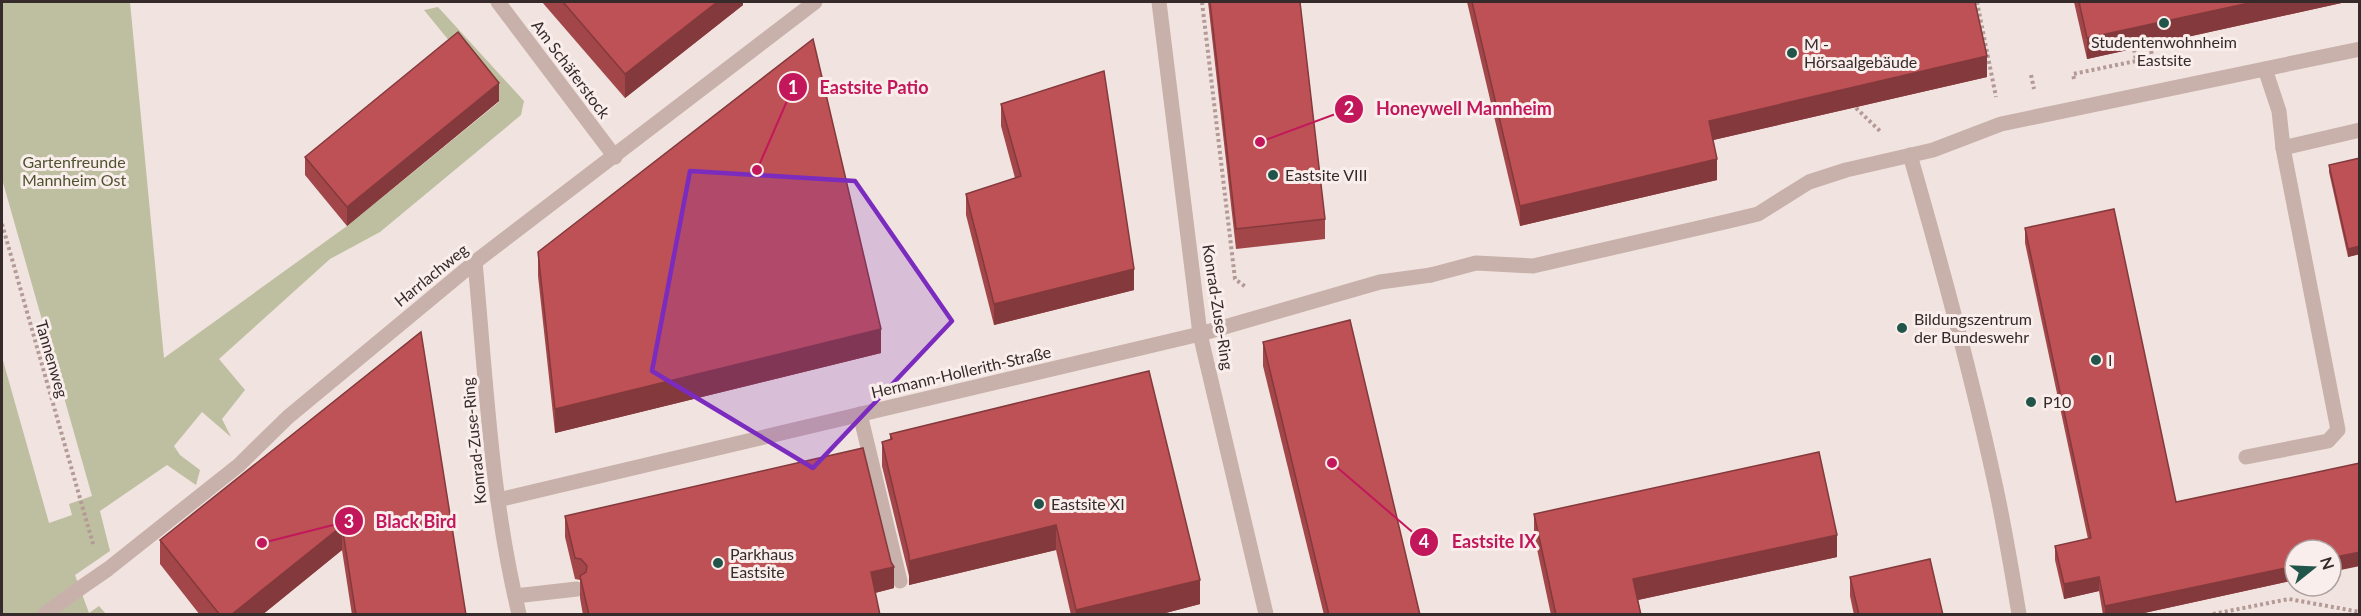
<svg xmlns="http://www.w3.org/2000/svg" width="2361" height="616" viewBox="0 0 2361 616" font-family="Lato,sans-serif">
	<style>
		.green { fill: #bdbfa0 }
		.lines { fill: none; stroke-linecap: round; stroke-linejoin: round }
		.path { stroke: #b49a96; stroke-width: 4; stroke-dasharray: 3 3; stroke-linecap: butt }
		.lane { stroke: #c8b0ab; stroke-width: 15 }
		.street { stroke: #c8b0ab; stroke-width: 15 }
		.wall { fill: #a34649 }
		.shaded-wall { fill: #84393c }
		.building { fill: #bd5155; stroke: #84393c; stroke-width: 1.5 }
		.marked { fill: #7b2cbf; fill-opacity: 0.2; stroke: #7b2cbf; stroke-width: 4.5; stroke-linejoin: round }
		.poi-dot { fill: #22554a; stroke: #f9eeeb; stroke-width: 2 }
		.labels { text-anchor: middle; stroke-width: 6; stroke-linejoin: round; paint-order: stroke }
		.poi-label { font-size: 16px; fill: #372a2a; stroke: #f9eeeb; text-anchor: start }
		.street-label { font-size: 16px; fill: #372a2a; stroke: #f9eeeb }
		.park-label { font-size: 16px; fill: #50532f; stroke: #f9eeeb }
		.leader { fill: none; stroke: #c2185b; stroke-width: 2 }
		.callout-dot { fill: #c2185b; stroke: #f9eeeb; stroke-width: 2 }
		.mark-label { font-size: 18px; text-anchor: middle; font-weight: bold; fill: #fff }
		.callout-label { font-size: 18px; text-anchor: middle; font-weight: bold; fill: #c2185b; stroke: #f9eeeb; stroke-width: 6; stroke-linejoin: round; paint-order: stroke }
	</style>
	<rect width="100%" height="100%" fill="#f1e3df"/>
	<path class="green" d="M2,2H130L164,358L347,226L499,102L424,10L438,7L524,101L521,115L380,232L330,259L219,359L245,390L222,419L231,437L202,412L174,446L180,455L200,470L196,485L167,465L100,511L110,551L75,575L89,613L99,606L106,614H2V357L49,523L72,515L69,504L92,496L2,179Z"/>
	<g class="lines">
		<g class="path">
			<path d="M1202,2L1235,279L1247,288"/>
			<path d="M1977,2L1996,97"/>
			<path d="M2150,45L2153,61"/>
			<path d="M2031,75L2034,89"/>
			<path d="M2074,79L2073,74L2136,61L2134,49"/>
			<path d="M1856,108L1882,133"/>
			<path d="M2,224L93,544"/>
			<path d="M2213,614L2289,599L2360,612"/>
		</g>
		<g class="lane">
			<path d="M2283,148L2360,130"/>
			<path d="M1910,155C1942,266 1972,376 1996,488C2005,530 2012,572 2019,614"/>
			<path d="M1431,275L1476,263L1533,266L1729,221L1758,214L1809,182L1846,170L1933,150L2001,124L2360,49"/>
			<path d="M860,414L900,581"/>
			<path d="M2246,457L2328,441L2338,430L2283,148L2279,111L2265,69"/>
			<path d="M515,596L577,589"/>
			<path d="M45,614L79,589"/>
		</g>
		<g class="street">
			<path d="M498,2L615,157"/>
			<path d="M1159,2L1200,334L1266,614"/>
			<path d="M475,262C486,380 491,499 519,614"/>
			<path d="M498,500L1200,334L1380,282L1431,275"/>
			<path d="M79,589L108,569L239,465L288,417L475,262L815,2"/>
		</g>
	</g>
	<g class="wall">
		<path d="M542,2H743V5L625,98Z"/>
		<path d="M1208,2H1300L1325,219V239L1236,249Z"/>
		<path d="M1467,2H1975L1987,77L1713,140L1717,180L1520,226Z"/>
		<path d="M2074,2H2346L2087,59Z"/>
		<path d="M499,101L347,226L305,175V157Z"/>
		<path d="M1001,104L1134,290L994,325L966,215V194L1015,178L1001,126Z"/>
		<path d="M2360,158V254L2348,257L2329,172V165Z"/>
		<path d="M2025,228L2176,502L2295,550V580L2135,615H2103L2099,591L2064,599L2055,560V546L2088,539L2025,243Z"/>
		<path d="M538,252L881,353L555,433L538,276Z"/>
		<path d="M421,332L466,615H352L342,550L262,615H200L160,564V540Z"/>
		<path d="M1263,342L1420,615H1324L1263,366Z"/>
		<path d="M890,434L1200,604L1158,615H1071L1056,550L909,585V576L882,466V442L890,440Z"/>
		<path d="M1534,514L1837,557L1638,600L1641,615H1551L1534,535Z"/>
		<path d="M565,516L894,588L875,593L880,615H583L580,598V580L575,579L565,537Z"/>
		<path d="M1850,577L1943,615H1854L1850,596Z"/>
	</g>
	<g class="shaded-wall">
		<path d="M717,2H743V5L625,98V74Z"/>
		<path d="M2254,2H2346L2087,59V38Z"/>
		<path d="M1987,56V77L1709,141V121Z"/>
		<path d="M499,83V101L347,226V207Z"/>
		<path d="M1717,159V180L1520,226V206Z"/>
		<path d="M2360,246V254L2348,257V249Z"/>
		<path d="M1134,269V290L994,325V304Z"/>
		<path d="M881,329V353L555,433V409Z"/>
		<path d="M1056,525V550L909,585V561Z"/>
		<path d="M342,526V550L262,615H231Z"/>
		<path d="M1837,535V557L1633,601V579Z"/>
		<path d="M2360,552V566L2331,572V558Z"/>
		<path d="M2295,566V580L2135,615H2105V606Z"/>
		<path d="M894,567V588L871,594V572Z"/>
		<path d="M2099,577V591L2064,599V584Z"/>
		<path d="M1200,580V604L1158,615H1076V610Z"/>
	</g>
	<g class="building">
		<path d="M563,2H717L625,74Z"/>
		<path d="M1210,2H1300L1325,219L1236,229Z"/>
		<path d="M1472,2H1975L1987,56L1709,121L1717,159L1520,206Z"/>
		<path d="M2079,2H2254L2087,38Z"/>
		<path d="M458,32L499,83L347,207L305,157Z"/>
		<path d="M813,39L881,329L555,409L538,252Z"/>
		<path d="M1104,71L1134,269L994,304L966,194L1021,176L1001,104Z"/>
		<path d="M2360,158V246L2348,249L2329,165Z"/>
		<path d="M2114,209L2176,502L2360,463V552L2331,558V550H2295V566L2105,606L2099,577L2064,584L2055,546L2091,538L2025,228Z"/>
		<path d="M1350,320L1415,594L1420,615H1329L1263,342Z"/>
		<path d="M421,332L466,615H356L342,526L231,615H220L160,540Z"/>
		<path d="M1149,371L1200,580L1076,610L1056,525L909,561V555L882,442L892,439L890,434Z"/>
		<path d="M863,448L891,562L894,567L871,572L880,615H589L580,576L586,572L587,566L581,559L575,558L565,516Z"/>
		<path d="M1819,452L1837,535L1633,579L1641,615H1556L1534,514Z"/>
		<path d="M1930,559L1943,615H1859L1850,577Z"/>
	</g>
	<path class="marked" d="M690,171L855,181L952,321L813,468L652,371Z"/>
	<g class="poi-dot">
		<circle cx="2164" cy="23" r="6"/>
		<circle cx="1792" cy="53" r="6"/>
		<circle cx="1273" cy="175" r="6"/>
		<circle cx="1902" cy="328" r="6"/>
		<circle cx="2096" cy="360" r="6"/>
		<circle cx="2031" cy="402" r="6"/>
		<circle cx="1039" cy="504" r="6"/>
		<circle cx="718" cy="563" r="6"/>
	</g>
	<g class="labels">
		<g class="poi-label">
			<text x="2164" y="48" text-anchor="middle">Studentenwohnheim<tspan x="2164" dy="18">Eastsite</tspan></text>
			<text x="1804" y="50">M -<tspan x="1804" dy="18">Hörsaalgebäude</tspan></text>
			<text x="1285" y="181">Eastsite VIII</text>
			<text x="1914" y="325">Bildungszentrum<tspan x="1914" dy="18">der Bundeswehr</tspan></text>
			<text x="2108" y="366">I</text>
			<text x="2043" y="408">P10</text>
			<text x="1051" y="510">Eastsite XI</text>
			<text x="730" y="560">Parkhaus<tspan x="730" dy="18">Eastsite</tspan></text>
		</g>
		<g class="street-label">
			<text transform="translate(571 69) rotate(53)" y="6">Am Schäferstock</text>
			<text transform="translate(431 275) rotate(-39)" y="6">Harrlachweg</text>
			<text transform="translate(1218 307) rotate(81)" y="6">Konrad-Zuse-Ring</text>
			<text transform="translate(52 359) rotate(74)" y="6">Tannenweg</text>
			<text transform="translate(961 372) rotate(-13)" y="6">Hermann-Hollerith-Straße</text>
			<text transform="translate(474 441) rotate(-96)" y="6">Konrad-Zuse-Ring</text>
		</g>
		<g class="park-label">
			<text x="74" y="168">Gartenfreunde<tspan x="74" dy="18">Mannheim Ost</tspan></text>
		</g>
	</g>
	<path class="leader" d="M757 170L793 87M1260 142L1349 109M262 543L349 521M1332 463L1424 542"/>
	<g class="callout-dot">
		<circle cx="757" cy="170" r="6"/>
		<circle cx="1260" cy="142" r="6"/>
		<circle cx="262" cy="543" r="6"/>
		<circle cx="1332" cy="463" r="6"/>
		<circle cx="793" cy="87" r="15"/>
		<circle cx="1349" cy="109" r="15"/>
		<circle cx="349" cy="521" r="15"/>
		<circle cx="1424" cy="542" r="15"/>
	</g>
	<g class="mark-label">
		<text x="793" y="94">1</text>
		<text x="1349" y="115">2</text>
		<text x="349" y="528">3</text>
		<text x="1424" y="548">4</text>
	</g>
	<g class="callout-label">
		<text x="874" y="94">Eastsite Patio</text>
		<text x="1464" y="115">Honeywell Mannheim</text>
		<text x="416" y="528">Black Bird</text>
		<text x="1494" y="548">Eastsite IX</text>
	</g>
	<rect width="2361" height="616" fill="none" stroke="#372a2a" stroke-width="6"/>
	<g transform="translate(2313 568) rotate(72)"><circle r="28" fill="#f9eeeb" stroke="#aba09e" stroke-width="1.5"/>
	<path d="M0-4.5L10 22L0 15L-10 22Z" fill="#22554a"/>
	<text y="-9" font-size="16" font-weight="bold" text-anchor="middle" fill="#372a2a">N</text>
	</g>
</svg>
